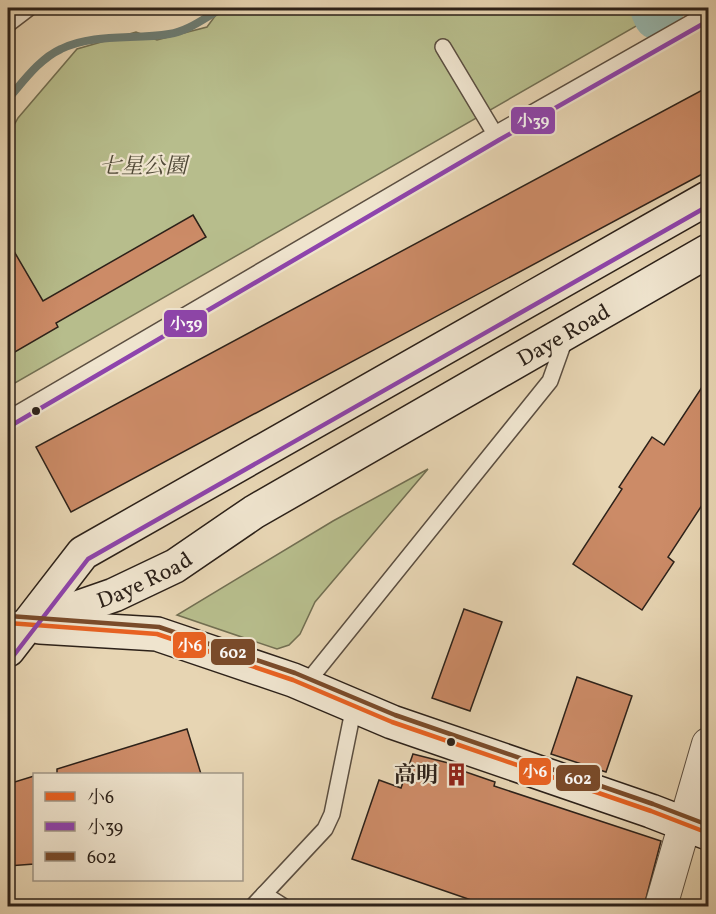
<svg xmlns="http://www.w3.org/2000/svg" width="716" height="914" viewBox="0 0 716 914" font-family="Vollkorn,'Noto Serif TC',serif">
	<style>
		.green { fill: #b7bd8c; stroke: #726f52; stroke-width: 1.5 }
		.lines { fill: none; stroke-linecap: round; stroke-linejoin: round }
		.stream { stroke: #6c7c73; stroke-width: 8 }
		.river { stroke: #97b8af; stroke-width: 50 }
		.building { fill: #cc8b67; stroke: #2c2119; stroke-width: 1.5 }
		.lane-casing { stroke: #5b4e40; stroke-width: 18 }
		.street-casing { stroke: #5b4e40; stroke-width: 34 }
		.secondary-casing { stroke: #2c2119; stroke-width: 36 }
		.lane { stroke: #efe4ce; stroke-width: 15 }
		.street { stroke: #efe4ce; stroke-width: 32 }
		.secondary { stroke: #efe4ce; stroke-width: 33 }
		.bus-1-casing { stroke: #efe4ce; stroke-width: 9 }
		.bus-2-casing { stroke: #efe4ce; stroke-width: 9 }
		.bus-3-casing { stroke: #efe4ce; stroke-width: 9 }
		.bus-1 { stroke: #e86222; stroke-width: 4.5 }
		.bus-2 { stroke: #8e44ad; stroke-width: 4.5 }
		.bus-3 { stroke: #7a4b2a; stroke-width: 4.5 }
		.bus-dot { fill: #2c2119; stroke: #efe4ce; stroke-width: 2 }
		.labels { text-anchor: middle; stroke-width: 4.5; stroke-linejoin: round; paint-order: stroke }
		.park-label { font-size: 22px; font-style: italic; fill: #4f4836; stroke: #efe4ce }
		.street-label { font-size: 22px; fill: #2c2119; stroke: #efe4ce }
		.poi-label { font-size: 22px; font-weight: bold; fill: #2c2119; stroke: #efe4ce; text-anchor: end }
		.line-badge { stroke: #efe4ce; stroke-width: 2 }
		.badge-label { font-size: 16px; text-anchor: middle; font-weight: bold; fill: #fff }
	</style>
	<rect width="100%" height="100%" fill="#e7d5b3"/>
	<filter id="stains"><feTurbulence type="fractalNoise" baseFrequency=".00333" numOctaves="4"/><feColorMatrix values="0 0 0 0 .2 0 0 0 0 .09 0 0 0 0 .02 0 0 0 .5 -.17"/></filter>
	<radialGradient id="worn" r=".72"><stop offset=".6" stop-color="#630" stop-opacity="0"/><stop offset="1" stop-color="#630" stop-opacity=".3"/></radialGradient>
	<g class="green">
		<path d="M221,8H648L652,17L8,387V136L18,118L77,49L136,32L157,40L207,27Z"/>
		<path d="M428,469L315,602L300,634L289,645L277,649L177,615L333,521Z"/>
	</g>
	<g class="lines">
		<path class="stream" d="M8,99C23,82 39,59 61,49C94,33 135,40 169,34C188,31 203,19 219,10V8"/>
		<path class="river" d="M655,8L658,15"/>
	</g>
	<g class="building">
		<path d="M708,87V171L71,512L36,447Z"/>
		<path d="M193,215L206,237L56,323L58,327L8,356V241L43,301Z"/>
		<path d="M708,378V496L668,557L674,562L642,610L573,564L622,489L619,487L652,437L664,445Z"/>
		<path d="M464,609L502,622L470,711L432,698Z"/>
		<path d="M577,677L632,696L606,772L551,754Z"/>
		<path d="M187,729L201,774H57V769Z"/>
		<path d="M413,754L464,767L463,771L495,782L494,786L661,841L644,906H476L477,902L352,859L379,780L401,788Z"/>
		<path d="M34,776V864L8,866V784Z"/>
	</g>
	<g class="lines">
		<defs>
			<g id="lane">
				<path d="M8,24L29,8"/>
				<path d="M443,47L495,134"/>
				<path d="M8,419L495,134L708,13"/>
				<path d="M305,685L550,381L565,339"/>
				<path d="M264,894L283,906"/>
				<path d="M253,906L325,829L332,814L354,706"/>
			</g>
			<path id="street" d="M661,906L708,744"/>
			<g id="secondary">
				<path id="s1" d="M25,626L114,595L175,566L254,512L708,251"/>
				<path d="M40,627L157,634L293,680L392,722L651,811L708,833"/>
				<path d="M8,650L83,553L708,198"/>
			</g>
		</defs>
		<use href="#lane" class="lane-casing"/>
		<use href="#street" class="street-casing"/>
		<use href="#secondary" class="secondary-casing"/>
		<use href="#lane" class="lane"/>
		<use href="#street" class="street"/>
		<use href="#secondary" class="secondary"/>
		<defs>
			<path id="bus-1" d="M8,623L157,634L293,680L392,722L651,811L708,833"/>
			<g id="bus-2">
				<path d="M12,425L499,140L708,21"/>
				<path d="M14,655L88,559L708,206"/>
			</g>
			<path id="bus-3" d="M9,616L159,627L295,673L395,715L653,804L708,825"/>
		</defs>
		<use href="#bus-1" class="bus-1-casing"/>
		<use href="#bus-2" class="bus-2-casing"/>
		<use href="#bus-3" class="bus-3-casing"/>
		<use href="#bus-1" class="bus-1"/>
		<use href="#bus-2" class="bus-2"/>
		<use href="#bus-3" class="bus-3"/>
	</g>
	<defs>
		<symbol id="building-bare" viewBox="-9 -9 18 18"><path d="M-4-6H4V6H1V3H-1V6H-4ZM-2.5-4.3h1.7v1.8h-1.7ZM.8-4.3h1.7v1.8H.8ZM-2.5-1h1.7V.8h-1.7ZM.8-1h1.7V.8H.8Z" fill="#8f2418" stroke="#efe4ce" stroke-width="2.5" paint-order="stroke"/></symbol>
	</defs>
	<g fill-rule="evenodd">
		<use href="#building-bare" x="440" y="758" width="33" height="33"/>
	</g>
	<g class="bus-dot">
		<circle cx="36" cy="411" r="5"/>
		<circle cx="451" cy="742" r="5"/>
	</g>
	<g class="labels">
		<g class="park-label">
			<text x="143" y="173">七星公園</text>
		</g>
		<g class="street-label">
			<text dy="8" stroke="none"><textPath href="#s1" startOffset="614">Daye Road</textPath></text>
			<text dy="8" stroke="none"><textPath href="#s1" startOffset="128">Daye Road</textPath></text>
		</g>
		<g class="poi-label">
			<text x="438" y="782">高明</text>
		</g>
	</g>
	<g class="line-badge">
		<rect x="510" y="106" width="46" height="29" rx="6" fill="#8e44ad"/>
		<rect x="163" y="309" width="45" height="29" rx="6" fill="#8e44ad"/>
		<rect x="172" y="631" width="35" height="28" rx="6" fill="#e86222"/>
		<rect x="210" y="638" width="46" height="28" rx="6" fill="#7a4b2a"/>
		<rect x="518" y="757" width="34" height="29" rx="6" fill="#e86222"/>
		<rect x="555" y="764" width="46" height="28" rx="6" fill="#7a4b2a"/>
	</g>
	<g class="badge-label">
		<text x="533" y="126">小39</text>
		<text x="186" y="329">小39</text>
		<text x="190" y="651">小6</text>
		<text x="233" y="658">602</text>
		<text x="535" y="777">小6</text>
		<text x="578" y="784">602</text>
	</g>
	<rect width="716" height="914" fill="none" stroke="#e7d5b3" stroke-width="30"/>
	<rect x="9" y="9" width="698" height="896" fill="none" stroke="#2c2119" stroke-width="3"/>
	<rect x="15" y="15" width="686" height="884" fill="none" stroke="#2c2119" stroke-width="1.5"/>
	<rect x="33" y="773" width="210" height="108" fill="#efe4ce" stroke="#a19686" stroke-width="1.5"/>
	<rect x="45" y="792" width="30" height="9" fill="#e86222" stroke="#a19686" stroke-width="1.5"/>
	<text x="87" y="803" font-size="18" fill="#2c2119">小6</text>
	<rect x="45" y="822" width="30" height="9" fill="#8e44ad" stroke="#a19686" stroke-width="1.5"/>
	<text x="87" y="833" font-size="18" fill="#2c2119">小39</text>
	<rect x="45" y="852" width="30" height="9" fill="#7a4b2a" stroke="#a19686" stroke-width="1.5"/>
	<text x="87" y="863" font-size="18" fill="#2c2119">602</text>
	<rect width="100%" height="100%" filter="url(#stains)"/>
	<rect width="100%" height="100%" fill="url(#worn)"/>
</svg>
